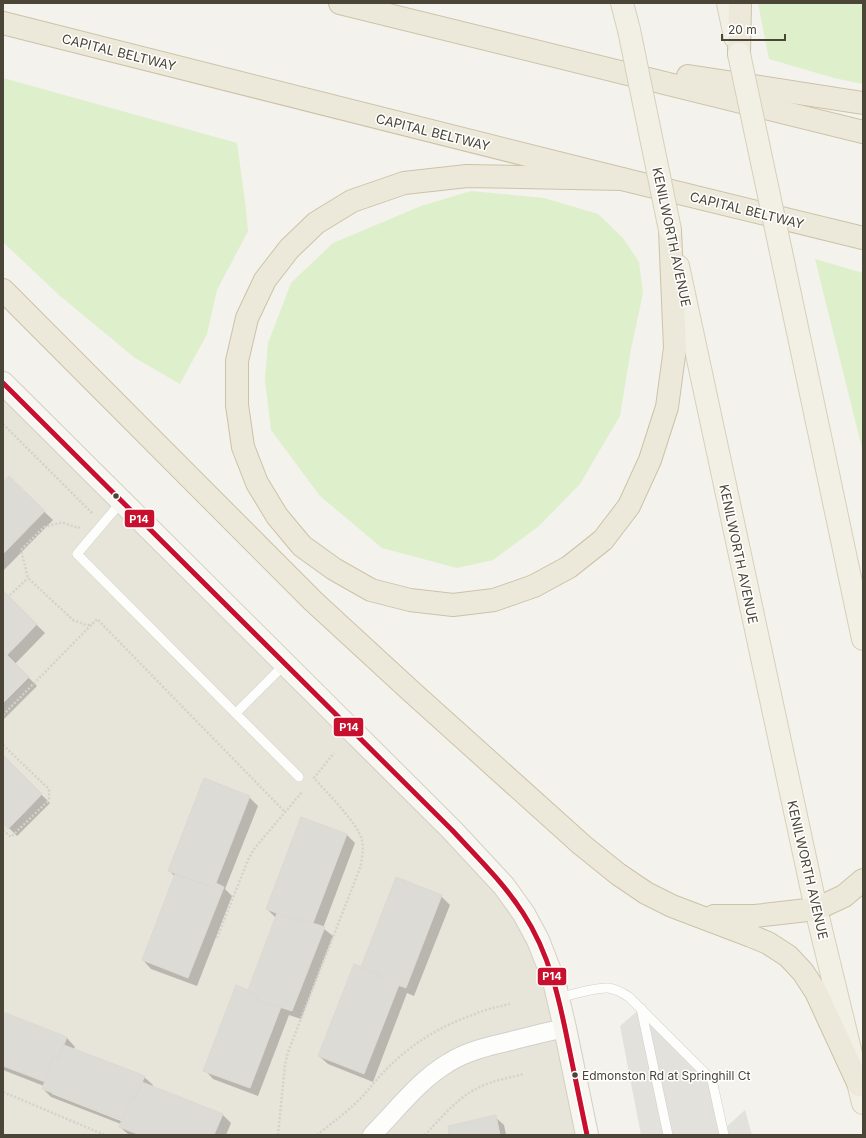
<svg xmlns="http://www.w3.org/2000/svg" width="866" height="1138" viewBox="0 0 866 1138" font-family="Inter,sans-serif">
	<style>
		.residential { fill: #e7e4da }
		.green { fill: #deefcb }
		.parking { fill: #e2e1dc }
		.shadow { fill: #0003; fill-rule: evenodd }
		.building { fill: #dddbd5; stroke: #dbd9d2 }
		.lines { fill: none; stroke-linecap: round; stroke-linejoin: round }
		.lane-casing { stroke: #d1d0ca; stroke-width: 10 }
		.street-casing { stroke: #d1d0ca; stroke-width: 20 }
		.secondary-casing { stroke: #d3d0c3; stroke-width: 24 }
		.primary-casing { stroke: #d7d0b9; stroke-width: 24 }
		.highway-casing { stroke: #cdc2a6; stroke-width: 24 }
		.path { stroke: #d3d2cb; stroke-width: 2.5; stroke-dasharray: 2 2; stroke-linecap: butt }
		.lane { stroke: #fdfdfc; stroke-width: 9 }
		.street { stroke: #fdfdfc; stroke-width: 18 }
		.secondary { stroke: #f7f6f0; stroke-width: 22 }
		.primary { stroke: #f2efe5; stroke-width: 22 }
		.highway { stroke: #ede9da; stroke-width: 22 }
		.primary-bridge-casing { stroke: #d7d0b9; stroke-width: 24; stroke-linecap: butt }
		.primary-bridge { stroke: #f2efe5; stroke-width: 22 }
		.bus-1-casing { stroke: #fff; stroke-width: 8 }
		.bus-1 { stroke: #c8102e; stroke-width: 5 }
		.bus-dot { fill: #4b4537; stroke: #fff; stroke-width: 1.5 }
		.labels { text-anchor: middle; stroke-width: 3; stroke-linejoin: round; paint-order: stroke }
		.bus-label { font-size: 12px; fill: #4b4537; stroke: #fff; text-anchor: start }
		.street-label { font-size: 13px; fill: #4b4537; stroke: #fff }
		.line-badge { stroke: #fff; stroke-width: 1.5 }
		.badge-label { font-size: 11px; text-anchor: middle; font-weight: bold; fill: #fff }
	</style>
	<rect width="100%" height="100%" fill="#f3f2ed"/>
	<path class="residential" d="M3,383L524,914L587,1135H3Z"/>
	<g class="green">
		<path d="M758,3H863V84L834,78L769,59Z"/>
		<path d="M3,78L237,143L245,201L248,231L217,290L207,334L180,384L135,358L59,295L3,242Z"/>
		<path d="M471,191L544,198L598,214L623,238L639,262L643,293L631,349L620,416L580,484L539,526L493,560L457,568L382,548L320,496L271,430L265,380L268,343L291,283L333,243L421,206Z"/>
		<path d="M815,259L863,273V452Z"/>
	</g>
	<path class="parking" d="M641,1008L710,1077L723,1130L745,1110L752,1135H641L620,1026Z"/>
	<g class="shadow">
		<path d="M9,478L53,520L3,571V484Z"/>
		<path d="M3,592L45,633L15,664L37,686L3,720Z"/>
		<path d="M3,757L50,803L17,836L3,822Z"/>
		<path d="M249,797L258,806L225,889L232,896L197,986L151,969L143,960L175,877L169,870Z"/>
		<path d="M347,835L355,843L323,928L333,936L301,1019L289,1015L258,1096L213,1079L205,1070L248,991L276,918L267,909Z"/>
		<path d="M441,896L450,905L414,996L407,993L373,1082L328,1064L319,1056L362,968Z"/>
		<path d="M3,1013L67,1038L75,1047L74,1049L144,1077L153,1085L152,1087L222,1114L231,1123L226,1135H129L120,1127L121,1124L51,1097L43,1089L44,1086L3,1070ZM52,1092L127,1121L126,1123L52,1094Z"/>
		<path d="M495,1117L504,1125L506,1135H450Z"/>
	</g>
	<g class="building">
		<path d="M9,476L45,511L3,554V483Z"/>
		<path d="M3,590L37,624L7,655H3Z"/>
		<path d="M3,590L37,624L7,655H3Z"/>
		<path d="M3,655H7L29,677L3,703Z"/>
		<path d="M3,655H7L29,677L3,703Z"/>
		<path d="M3,755L42,794L8,829L3,824Z"/>
		<path d="M3,755L42,794L8,829L3,824Z"/>
		<path d="M204,778L250,796L214,888L168,871Z"/>
		<path d="M301,817L347,834L313,923L300,919L299,922L266,909Z"/>
		<path d="M175,874L214,888L216,883L224,887L188,978L142,960Z"/>
		<path d="M396,877L442,895L406,988L378,978L379,974L361,967Z"/>
		<path d="M277,913L299,922L300,919L325,927L292,1011L257,1000L258,996L248,990Z"/>
		<path d="M354,964L379,974L378,978L399,985L364,1074L318,1056Z"/>
		<path d="M236,985L248,990L258,996L257,1000L281,1007L250,1088L203,1071Z"/>
		<path d="M3,1012L67,1037L58,1059L53,1058L45,1082L3,1066Z"/>
		<path d="M64,1045L145,1076L135,1098L131,1097L122,1120L42,1089L53,1058L58,1059Z"/>
		<path d="M142,1082L223,1114L214,1135H140L119,1127L131,1097L135,1098Z"/>
		<path d="M496,1115L500,1135H449L448,1126Z"/>
	</g>
	<g class="lines">
		<defs>
			<g id="lane">
				<path d="M122,501L77,554L299,777"/>
				<path d="M236,713L285,664"/>
				<path d="M558,998C571,995 596,987 608,988C616,989 623,993 629,997L712,1080L724,1135"/>
				<path d="M641,1008L668,1135"/>
			</g>
			<path id="street" d="M372,1135C397,1110 418,1081 448,1063C467,1051 489,1046 511,1041C529,1036 547,1032 565,1028"/>
			<path id="secondary" d="M3,383L452,830L504,886L524,914L538,940L554,981L565,1028L587,1135"/>
			<g id="primary">
				<path d="M622,3L629,30"/>
				<path d="M728,3L735,37"/>
				<path d="M781,252L863,639"/>
				<path d="M678,266L816,909L863,1103"/>
			</g>
			<g id="highway">
				<path d="M340,3L863,132"/>
				<path d="M3,23L622,179L863,238"/>
				<path d="M739,54L740,3"/>
				<path d="M688,76L863,103"/>
				<path d="M622,179L467,176L404,183L352,201L316,223L289,249L265,280L247,318L237,361V405L243,447L257,483L277,516L302,546L334,569L371,590L410,600L453,605L494,600L534,586L569,567L603,540L629,506L650,460L667,407L675,348L670,230"/>
				<path d="M3,290L313,601L413,693L582,845L618,874L646,893L672,906L751,936L768,943L788,956L803,972L816,992L859,1085"/>
				<path d="M714,916H755L816,909L844,896L863,880"/>
			</g>
		</defs>
		<use href="#lane" class="lane-casing"/>
		<use href="#street" class="street-casing"/>
		<use href="#secondary" class="secondary-casing"/>
		<use href="#primary" class="primary-casing"/>
		<use href="#highway" class="highway-casing"/>
		<g class="path">
			<path d="M3,424L93,514"/>
			<path d="M80,527L78,528L64,523H59L44,527L21,550L28,578L73,620L86,625H92"/>
			<path d="M10,595L28,578"/>
			<path d="M3,715L97,619L285,812"/>
			<path d="M3,745L48,788C50,792 49,795 49,800L11,837L3,830"/>
			<path d="M217,938L248,860L254,849L302,792"/>
			<path d="M3,1092L105,1135"/>
			<path d="M278,1135L285,1065L288,1052L360,868C362,859 364,849 362,840C357,822 327,793 314,778L334,753"/>
			<path d="M317,1135C332,1123 347,1112 361,1098C373,1085 383,1071 396,1060C419,1039 446,1024 475,1014C486,1009 498,1007 510,1004"/>
			<path d="M425,1135C440,1119 456,1099 476,1089C490,1081 508,1078 524,1074"/>
		</g>
		<use href="#lane" class="lane"/>
		<use href="#street" class="street"/>
		<use href="#secondary" class="secondary"/>
		<use href="#primary" class="primary"/>
		<use href="#highway" class="highway"/>
		<defs>
			<g id="primary-bridge">
				<path d="M629,30L670,230"/>
				<path d="M739,54L781,252"/>
			</g>
		</defs>
		<use href="#primary-bridge" class="primary-bridge-casing"/>
		<use href="#primary-bridge" class="primary-bridge"/>
		<defs>
			<path id="bus-1" d="M3,383L452,830C477,857 503,882 523,913C550,954 560,1002 569,1048C575,1077 581,1106 587,1135"/>
		</defs>
		<use href="#bus-1" class="bus-1-casing"/>
		<use href="#bus-1" class="bus-1"/>
	</g>
	<g class="bus-dot">
		<circle cx="116" cy="496" r="3.5"/>
		<circle cx="575" cy="1075" r="3.5"/>
	</g>
	<g class="labels">
		<g class="bus-label">
			<text x="582" y="1080">Edmonston Rd at Springhill Ct</text>
		</g>
		<g class="street-label">
			<text transform="translate(119 52) rotate(14)" y="5">CAPITAL BELTWAY</text>
			<text transform="translate(433 132) rotate(14)" y="5">CAPITAL BELTWAY</text>
			<text transform="translate(747 210) rotate(14)" y="5">CAPITAL BELTWAY</text>
			<text transform="translate(672 237) rotate(78)" y="5">KENILWORTH AVENUE</text>
			<text transform="translate(739 554) rotate(78)" y="5">KENILWORTH AVENUE</text>
			<text transform="translate(808 870) rotate(77)" y="5">KENILWORTH AVENUE</text>
		</g>
	</g>
	<g class="line-badge">
		<rect x="124" y="509" width="31" height="19" rx="4" fill="#c8102e"/>
		<rect x="333" y="717" width="31" height="20" rx="4" fill="#c8102e"/>
		<rect x="537" y="967" width="30" height="19" rx="4" fill="#c8102e"/>
	</g>
	<g class="badge-label">
		<text x="139" y="523">P14</text>
		<text x="349" y="731">P14</text>
		<text x="552" y="980">P14</text>
	</g>
	<rect width="866" height="1138" fill="none" stroke="#4b4537" stroke-width="8"/>
	<path d="M722 34v6h63v-6" fill="none" stroke="#4b4537" stroke-width="2"/>
	<text x="728" y="34" font-size="12" fill="#4b4537" stroke="#ffffff" stroke-width="3" paint-order="stroke">20 m</text>
</svg>
